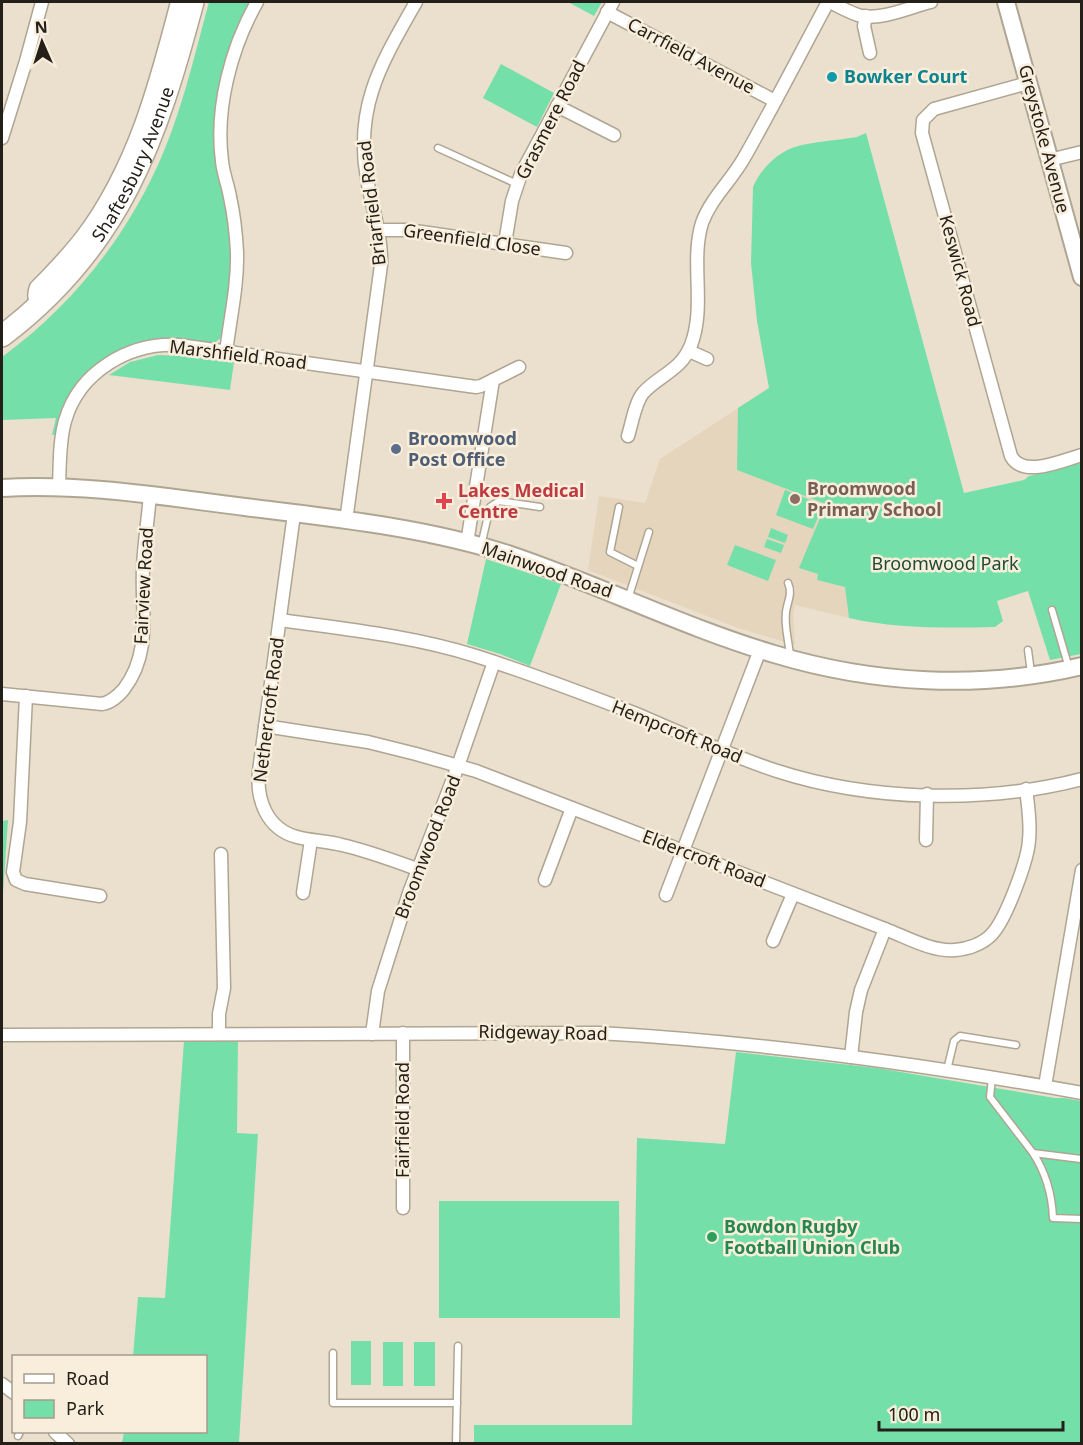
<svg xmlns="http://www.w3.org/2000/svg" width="1083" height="1445" viewBox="0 0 1083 1445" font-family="'Noto Sans',sans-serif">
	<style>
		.built { fill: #e4d5bc }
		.green { fill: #75dfaa }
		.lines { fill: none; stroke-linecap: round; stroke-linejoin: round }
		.lane-casing { stroke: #afa593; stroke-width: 9 }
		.street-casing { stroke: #afa593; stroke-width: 15 }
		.secondary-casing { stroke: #afa593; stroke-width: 20 }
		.highway-casing { stroke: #afa593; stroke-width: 24 }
		.lane { stroke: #fff; stroke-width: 6 }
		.street { stroke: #fff; stroke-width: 12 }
		.secondary { stroke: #fff; stroke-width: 16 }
		.highway { stroke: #fff; stroke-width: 21 }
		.culture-dot { fill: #0f9aa8; stroke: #f9eedb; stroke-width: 2 }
		.service-dot { fill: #5c6f8a; stroke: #f9eedb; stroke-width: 2 }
		.education-dot { fill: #8d6e63; stroke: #f9eedb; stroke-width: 2 }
		.health-dot { fill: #e0444e; stroke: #f9eedb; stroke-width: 2 }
		.leisure-dot { fill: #2e9e5b; stroke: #f9eedb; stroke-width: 2 }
		.labels { text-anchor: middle; stroke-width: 5; stroke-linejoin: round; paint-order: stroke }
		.street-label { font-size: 18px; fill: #242019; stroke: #f9eedb }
		.culture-label { font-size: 18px; font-weight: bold; fill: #0d838f; stroke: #f9eedb; text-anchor: start }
		.service-label { font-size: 18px; font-weight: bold; fill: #4e5e75; stroke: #f9eedb; text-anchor: start }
		.education-label { font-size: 18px; font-weight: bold; fill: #785e54; stroke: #f9eedb; text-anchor: start }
		.health-label { font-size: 18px; font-weight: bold; fill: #be3a42; stroke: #f9eedb; text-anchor: start }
		.park-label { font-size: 18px; fill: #1f4b36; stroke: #f9eedb }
		.leisure-label { font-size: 18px; font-weight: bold; fill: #27864d; stroke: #f9eedb; text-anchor: start }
	</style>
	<rect width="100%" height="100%" fill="#ebe0ce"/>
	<path class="built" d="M926,352L841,549L849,618L795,605L793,614L795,645L738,628L588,570L599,496L645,503L660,459L769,388Z"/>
	<g class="green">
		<path d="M209,2H251L225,69L227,202L232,252L231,281L222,337L213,344L107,358L57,434L52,435L56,418L2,420V357C69,308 122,243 157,167C181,115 194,57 209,2Z"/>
		<path d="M568,2H602L594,16Z"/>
		<path d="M501,64L554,93L537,127L483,98Z"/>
		<path d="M866,133L964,493L1024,480L1029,476L1081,463V654L1050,660L1028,591L997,601L1003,621L995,627C946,628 897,629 849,618L845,587L817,580L818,574L799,568L826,504L737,470L738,408L769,388L757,321L751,263L753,187C760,170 776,154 792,148C806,142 841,140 857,137Z"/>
		<path d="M158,355L183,356L234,362L230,390L109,375L130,362Z"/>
		<path d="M785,490L823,505L813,529L776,515Z"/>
		<path d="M771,528L788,535L785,543L768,537Z"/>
		<path d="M767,539L784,545L781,553L764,547Z"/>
		<path d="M735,545L776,560L768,581L727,565Z"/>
		<path d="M486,559L561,584L530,666L500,654L467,644Z"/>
		<path d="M8,820L3,894H2V821Z"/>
		<path d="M184,1041H238L237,1133L258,1134L239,1443H122L124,1432H206V1356H133L138,1297L165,1298Z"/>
		<path d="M736,1052L877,1068L1055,1098H1064L1081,1101V1443L474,1444V1425H632L637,1138L725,1144Z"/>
		<path d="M439,1201H619L620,1318H439Z"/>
		<rect x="351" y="1341" width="20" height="44"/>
		<rect x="383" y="1342" width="20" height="44"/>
		<rect x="414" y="1342" width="21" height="44"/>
	</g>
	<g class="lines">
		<defs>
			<g id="lane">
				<path d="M438,148L517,184"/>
				<path d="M619,507L610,552L638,566"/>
				<path d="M481,546L490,507L499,501L540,507"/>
				<path d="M788,583C793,594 787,602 786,612C784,626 789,642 790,656"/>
				<path d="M628,599L649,532"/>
				<path d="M1052,610L1069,668"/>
				<path d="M1028,650L1031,673"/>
				<path d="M947,1070L954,1041L960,1036L1016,1045"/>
				<path d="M992,1078L990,1097L1033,1153L1081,1159"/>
				<path d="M1033,1153C1046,1173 1052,1194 1053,1218L1082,1219"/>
				<path d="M333,1353V1403H457"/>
				<path d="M18,1436L20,1432"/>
				<path d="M456,1444L458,1346"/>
			</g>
			<g id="street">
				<path d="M830,2C840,7 850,13 861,16C883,20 910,7 931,2"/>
				<path d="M607,12L775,101"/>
				<path d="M866,16L864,26L870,53"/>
				<path d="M1028,83L934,109L923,120L922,133L1011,456C1023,479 1063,460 1082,455"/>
				<path d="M557,106L614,135"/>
				<path d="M2,138L26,61L42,2"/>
				<path d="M1049,160L1082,152"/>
				<path d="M378,230H408L566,253"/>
				<path d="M505,243L512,201L521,174L613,2"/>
				<path d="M39,306C34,299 33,295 36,287C52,271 68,254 82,236C134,167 156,83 177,2"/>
				<path d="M689,351L707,359"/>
				<path d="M226,352C230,319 238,285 237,252C236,233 234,215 230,197C228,185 223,173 222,161C215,108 231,48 257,2"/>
				<path d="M628,436C632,423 635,403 643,393C659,375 681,371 691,345C706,306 690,262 702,223C711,198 731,181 744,158C773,107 800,54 828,2"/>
				<path d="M59,486C60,465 59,442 65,421C79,372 129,342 179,345L476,387L481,386L519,367"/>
				<path d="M294,514L259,771C256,800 267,829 297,837C312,841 327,841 342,845C368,851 392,860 417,869"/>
				<path d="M346,521L381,265C382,235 372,208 367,179C354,106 382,62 416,2"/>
				<path d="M467,543L493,380"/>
				<path d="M280,620C345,629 413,636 476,656C529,673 582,693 634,713C681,733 728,755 777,771C870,801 986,804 1082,779"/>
				<path d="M2,694L102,704C112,702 118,696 124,689C152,652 141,611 143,568C144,544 148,519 150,495"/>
				<path d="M26,696L20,822L13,872L16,880L25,884L100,896"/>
				<path d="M265,726L368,742L416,754L476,771L885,929C906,937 932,952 955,950C968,949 983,944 992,934C1006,919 1028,860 1029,840C1031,823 1028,806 1026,789"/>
				<path d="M926,840L927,794"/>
				<path d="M545,880L572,808"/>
				<path d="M303,893L311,840"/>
				<path d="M666,895L760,650"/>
				<path d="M773,941L793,894"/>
				<path d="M403,1033V1208"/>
				<path d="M219,1034V1014L224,988L221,854"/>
				<path d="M372,1034L378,991L409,893L458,766L494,662"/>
				<path d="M2,1035L599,1033C760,1042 922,1064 1082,1093"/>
				<path d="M851,1057L856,1012L861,990L885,929"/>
				<path d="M1045,1086L1082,870"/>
				<path d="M2,1384L14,1393"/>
				<path d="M55,1432L68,1444"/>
			</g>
			<g id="secondary">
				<path d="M1006,2L1082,277"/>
				<path d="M2,488C84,483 164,497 245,507C333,518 423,527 508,554C598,584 683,627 774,654C873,684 980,690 1082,666"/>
			</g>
			<g id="highway">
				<path id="s1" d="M2,336C121,246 156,140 193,2"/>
			</g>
		</defs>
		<use href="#lane" class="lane-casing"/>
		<use href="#street" class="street-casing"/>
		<use href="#secondary" class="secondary-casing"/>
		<use href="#highway" class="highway-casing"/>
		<use href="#lane" class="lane"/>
		<use href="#street" class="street"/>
		<use href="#secondary" class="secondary"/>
		<use href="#highway" class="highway"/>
	</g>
	<circle class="culture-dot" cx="832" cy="77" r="6"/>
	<circle class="service-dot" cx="396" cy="449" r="6"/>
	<circle class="education-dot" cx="795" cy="499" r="6"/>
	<path class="health-dot" d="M441 492h6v6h6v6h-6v6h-6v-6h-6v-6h6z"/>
	<circle class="leisure-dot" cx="712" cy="1237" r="6"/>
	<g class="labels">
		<g class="street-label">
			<text transform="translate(691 56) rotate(28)" y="6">Carrfield Avenue</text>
			<text transform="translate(551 120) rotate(-63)" y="6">Grasmere Road</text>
			<text transform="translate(1044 139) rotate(75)" y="6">Greystoke Avenue</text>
			<text dy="6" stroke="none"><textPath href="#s1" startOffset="220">Shaftesbury Avenue</textPath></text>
			<text transform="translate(372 203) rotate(-97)" y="6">Briarfield Road</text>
			<text transform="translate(472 240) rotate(8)" y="6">Greenfield Close</text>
			<text transform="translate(960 271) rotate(75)" y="6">Keswick Road</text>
			<text transform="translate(238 355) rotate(7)" y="6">Marshfield Road</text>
			<text transform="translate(547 570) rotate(19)" y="6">Mainwood Road</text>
			<text transform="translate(144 586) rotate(-87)" y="6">Fairview Road</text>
			<text transform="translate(269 710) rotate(-83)" y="6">Nethercroft Road</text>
			<text transform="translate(677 732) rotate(22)" y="6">Hempcroft Road</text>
			<text transform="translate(428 847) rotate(-69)" y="6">Broomwood Road</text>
			<text transform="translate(704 859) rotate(21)" y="6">Eldercroft Road</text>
			<text transform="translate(543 1033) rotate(1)" y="6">Ridgeway Road</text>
			<text transform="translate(403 1120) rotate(-90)" y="6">Fairfield Road</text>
		</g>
		<g class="culture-label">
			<text x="844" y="83">Bowker Court</text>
		</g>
		<g class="service-label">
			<text x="408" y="445">Broomwood<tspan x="408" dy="21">Post Office</tspan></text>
		</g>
		<g class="education-label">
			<text x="807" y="495">Broomwood<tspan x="807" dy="21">Primary School</tspan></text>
		</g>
		<g class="health-label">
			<text x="458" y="497">Lakes Medical<tspan x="458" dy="21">Centre</tspan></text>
		</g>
		<g class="park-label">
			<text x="945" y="570">Broomwood Park</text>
		</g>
		<g class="leisure-label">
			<text x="724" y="1233">Bowdon Rugby<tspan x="724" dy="21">Football Union Club</tspan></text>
		</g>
	</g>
	<rect width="1083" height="1445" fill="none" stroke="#242019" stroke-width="6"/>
	<rect x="12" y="1355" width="195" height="78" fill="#f9eedb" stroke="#a49c8d" stroke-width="1.5"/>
	<rect x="24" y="1374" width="30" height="9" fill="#ffffff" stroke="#a49c8d" stroke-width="1.5"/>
	<text x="66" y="1385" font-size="18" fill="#242019">Road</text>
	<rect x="24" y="1400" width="30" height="18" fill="#75dfaa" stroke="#a49c8d" stroke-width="1.5"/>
	<text x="66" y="1415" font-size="18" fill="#242019">Park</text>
	<g transform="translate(42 42) rotate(357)" stroke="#f9eedb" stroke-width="4.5" paint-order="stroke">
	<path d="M0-4.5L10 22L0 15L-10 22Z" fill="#242019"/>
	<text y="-9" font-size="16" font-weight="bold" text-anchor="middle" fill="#242019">N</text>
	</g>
	<path d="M879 1421v9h184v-9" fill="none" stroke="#242019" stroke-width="3"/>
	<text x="888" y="1421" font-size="18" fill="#242019" stroke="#f9eedb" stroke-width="4.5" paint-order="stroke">100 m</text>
</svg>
